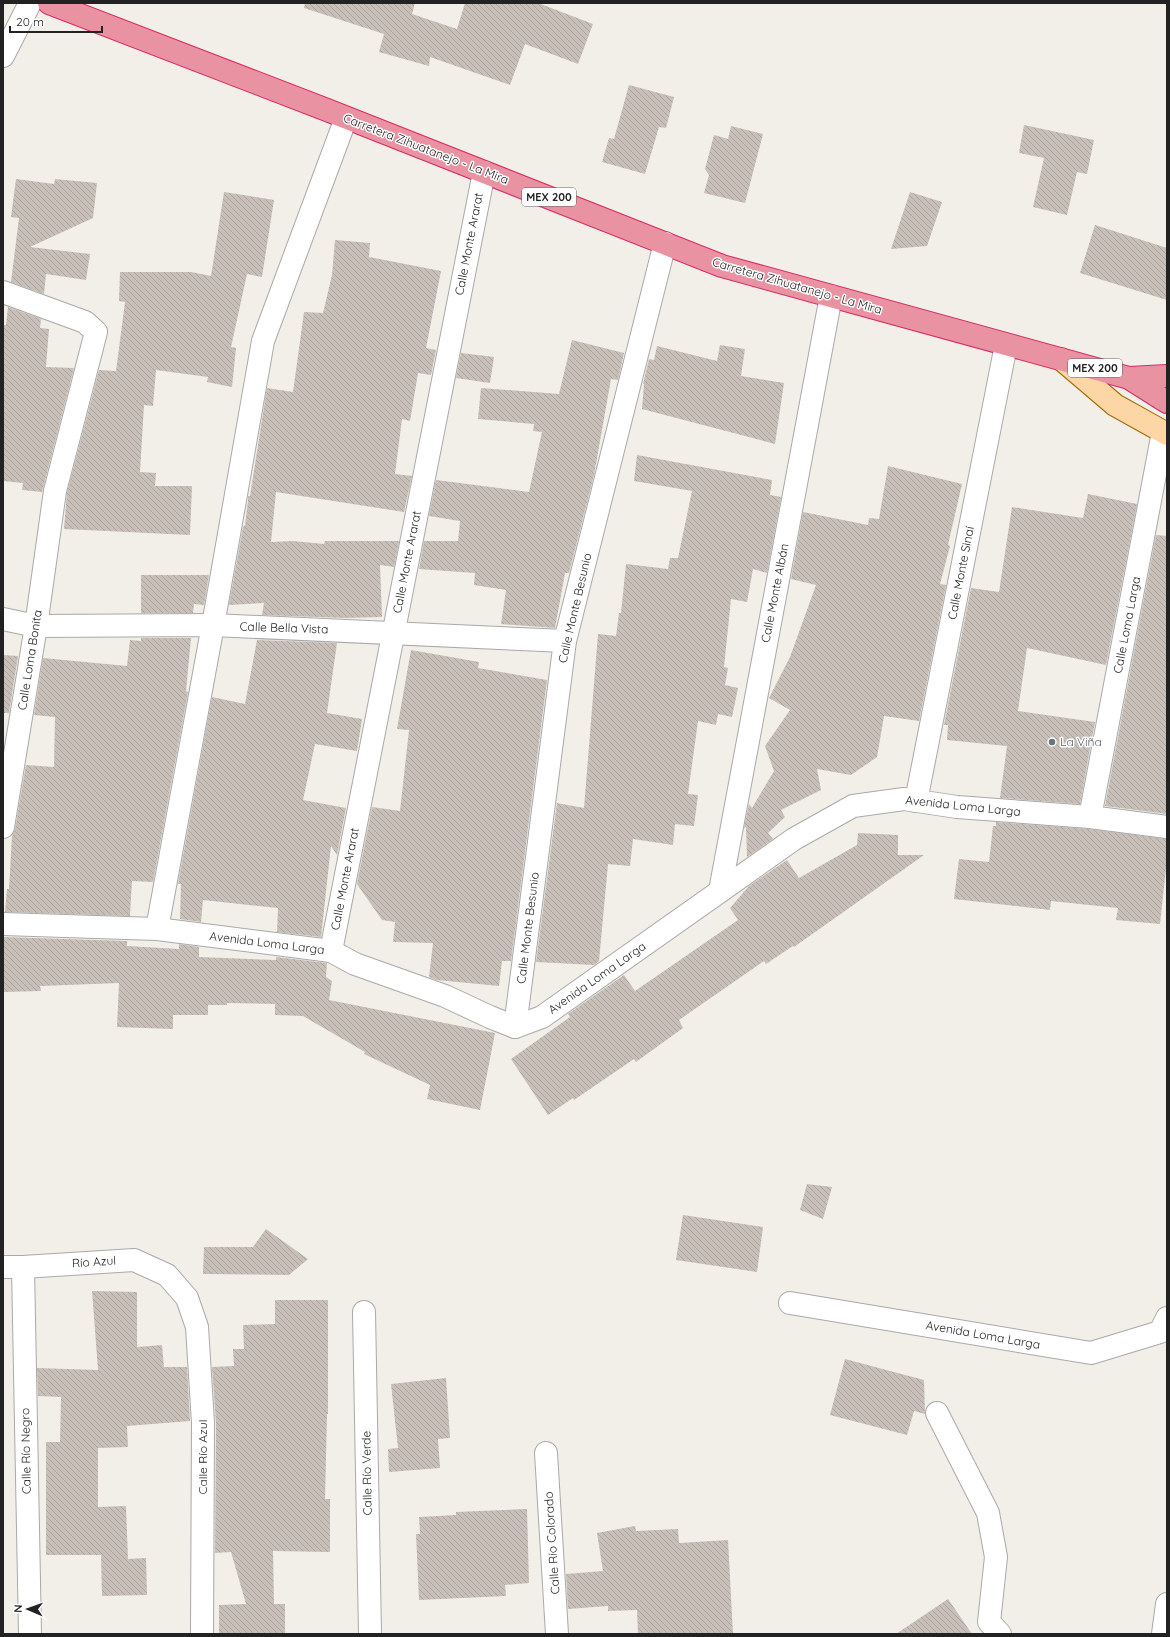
<svg xmlns="http://www.w3.org/2000/svg" width="1170" height="1637" viewBox="0 0 1170 1637" font-family="Quicksand,sans-serif">
	<style>
		.building { fill: url(#building-back-hatch) }
		.lines { fill: none; stroke-linecap: round; stroke-linejoin: round }
		.street-casing { stroke: #a9a9a9; stroke-width: 24 }
		.primary-casing { stroke: #a06b00; stroke-width: 24 }
		.highway-casing { stroke: #dc2a67; stroke-width: 24 }
		.street { stroke: #fff; stroke-width: 22 }
		.primary { stroke: #fcd6a4; stroke-width: 22 }
		.highway { stroke: #e892a2; stroke-width: 22 }
		.worship-dot { fill: #6b7280; stroke: #fff; stroke-width: 1.5 }
		.labels { text-anchor: middle; stroke-width: 3; stroke-linejoin: round; paint-order: stroke }
		.shield { fill: #fff; stroke: #646464; stroke-width: 1 }
		.shield-label { font-size: 11px; font-weight: bold; fill: #222 }
		.street-label { font-size: 12px; fill: #222; stroke: #fff }
		.worship-label { font-size: 12px; fill: #5b616d; stroke: #fff; text-anchor: start }
	</style>
	<defs>
		<pattern id="building-back-hatch" width="6" height="6" patternUnits="userSpaceOnUse"><rect width="6" height="6" fill="#c7bfb8"/><path d="M-1 5l2 2M0 0l6 6M5-1l2 2" fill="none" stroke="#aba49e"/></pattern>
	</defs>
	<rect width="100%" height="100%" fill="#f2efe9"/>
	<g class="building">
		<path d="M305,3H415L412,14L457,29L465,3H538L593,24L578,64L525,44L510,85L430,57L429,66L379,52L384,34L304,8Z"/>
		<path d="M629,85L674,97L666,128L659,127L645,174L602,162L609,138L614,139Z"/>
		<path d="M1024,125L1094,140L1087,174L1077,172L1067,215L1033,207L1044,158L1019,153Z"/>
		<path d="M731,126L763,134L745,203L704,193L709,175L705,169L714,135L728,139Z"/>
		<path d="M16,179L54,184L55,179L97,183L93,218L30,247L90,254L86,280L46,274L44,294L11,282L19,218L11,217Z"/>
		<path d="M224,192L274,200L262,277L247,274L231,347L236,348L232,387L207,382L208,377L156,370L153,406L144,405L140,472L156,473L155,486H192L190,535L64,529L67,493L99,370L116,371L125,302L119,301L120,272H191L211,276Z"/>
		<path d="M910,192L942,202L927,246L891,249Z"/>
		<path d="M1095,225L1167,248V300L1080,273Z"/>
		<path d="M335,240L370,243L369,257L441,271L426,348L436,350L431,375L418,373L410,421L402,419L395,474L412,476L404,512L276,492L271,542L293,541L324,544L325,541H399L394,567L380,565L382,617L345,618L262,615L264,603L229,605L243,527L245,525L248,501V496H250L267,388L293,392L304,312L323,313L332,275Z"/>
		<path d="M8,307L41,319L40,328L49,329L46,367L74,368L42,492L22,490L23,483L3,481V325H6Z"/>
		<path d="M572,340L624,353L618,380L611,379L594,475L569,573H565L555,628L501,624L506,590L474,585L475,573L419,569L424,541H458L460,521L429,516L436,480L529,492L542,432L533,431L534,424L478,419L481,388L559,394Z"/>
		<path d="M720,345L745,349L741,376L784,383L775,444L642,409L644,384H643L649,359L654,360L657,346L717,361Z"/>
		<path d="M461,353L494,357L490,383L456,378Z"/>
		<path d="M637,455L772,480L770,495L781,497L767,573L753,569L747,602L731,599L724,667L728,668L725,685L738,688L732,717L718,714L716,725L698,721L688,794L698,795L694,826L675,824L673,845L633,839L630,866L608,864L599,961L594,965L536,962L557,803L584,808L598,634L616,636L619,613H621L626,564L668,569L670,558H678L692,491L634,481Z"/>
		<path d="M888,466L962,484L948,545L950,546L940,584L946,585L919,721L884,716L877,757L851,775L817,769L821,790L781,810L785,817L768,833L773,839L747,857L746,827L744,828L749,804L752,808L774,771L765,746L790,710L769,698L790,657L816,585L791,579L803,512L868,525L869,518L879,519Z"/>
		<path d="M1088,494L1137,504L1106,665L1027,648L1018,711L1095,722L1080,804L1000,798L1007,746L947,740L948,725H944L971,588L999,592L1012,507L1083,518Z"/>
		<path d="M1156,535L1167,536V814L1105,806Z"/>
		<path d="M141,575H209L204,605L194,604L193,613H141Z"/>
		<path d="M141,638H191L186,691L188,692L153,882L132,881L130,916L5,912L7,889H9L12,836L15,829L26,765L54,767L55,717L34,715L43,658L127,666L130,640L141,641Z"/>
		<path d="M257,640L337,643L327,713L362,719L357,751L315,744L303,800L346,808L337,855L331,846L321,937L277,932L278,908L203,900L201,922L180,919L181,884H178L212,697L245,704Z"/>
		<path d="M411,650L479,662L478,668L547,680L511,961H502L499,986L437,980L429,977L433,943L393,942L395,922L382,920L357,884L372,807L400,811L409,730L397,729Z"/>
		<path d="M3,655L18,656L9,713H3Z"/>
		<path d="M996,822L1089,829L1167,839V859L1160,924L1116,920L1118,908L1051,901L1050,910L954,899L959,859L989,862L993,826H996Z"/>
		<path d="M858,833L898,835V855H924L794,947L793,946L766,964L764,961L679,1020L683,1028L636,1062L634,1059L574,1100L573,1098L548,1115L511,1059L570,1017L568,1014L624,975L635,991L738,920L730,908L749,886L787,860L799,878L857,845Z"/>
		<path d="M3,937L127,941V946L179,949V944L199,947V957L276,960V957L327,963L326,977L332,981L329,1000L495,1033L480,1110L427,1099L430,1085L364,1054L365,1052L303,1016L275,1015V1004L227,1003V1005H208V1015H173V1029L117,1027L119,983L40,986L41,991L3,992Z"/>
		<path d="M807,1184L832,1187L823,1219L800,1210Z"/>
		<path d="M683,1215L763,1227L757,1272L676,1260Z"/>
		<path d="M266,1229L308,1259L289,1275L203,1274L204,1247H253Z"/>
		<path d="M92,1291L137,1292V1347L162,1345L164,1367H187L190,1421L127,1426L128,1447L98,1448V1507L126,1506L128,1559L146,1558L147,1595L102,1596L101,1555H46V1442H60L61,1397L38,1396L37,1368L98,1370Z"/>
		<path d="M275,1300H328V1414H327L325,1499H330V1552L273,1551L274,1604H285V1634H219V1605L246,1604L231,1552L215,1553L216,1423L212,1367L234,1366L233,1349H244L243,1325L275,1324Z"/>
		<path d="M845,1359L924,1380L925,1414L914,1411L907,1435L830,1415Z"/>
		<path d="M446,1378L450,1438L438,1439L440,1468L389,1472L388,1449L398,1448L391,1384Z"/>
		<path d="M527,1509L529,1583L505,1585L506,1596L419,1600L416,1534H420L419,1517L456,1515V1512Z"/>
		<path d="M635,1526L636,1531L678,1529L679,1543L728,1540L733,1634H638L637,1610L608,1611V1606L568,1609L566,1574L603,1571L597,1533Z"/>
		<path d="M948,1599L972,1634H896Z"/>
	</g>
	<g class="lines">
		<defs>
			<g id="street">
				<path d="M3,56L30,3"/>
				<path d="M3,292L85,322L96,332L55,491L36,626L3,827"/>
				<path d="M3,619L36,626L213,625L565,641"/>
				<path d="M916,801L1006,345"/>
				<path d="M1090,817L1163,432"/>
				<path d="M720,891L831,296"/>
				<path d="M3,924L157,929L331,951L355,964L445,996L490,1017L515,1027L542,1017L794,839L853,806L904,799L957,807L1090,817L1167,827"/>
				<path d="M157,929L213,625L263,341L346,118"/>
				<path d="M331,951L484,172"/>
				<path d="M515,1027L565,641L665,243"/>
				<path d="M3,1267H23L134,1260L167,1275L187,1298L197,1327L203,1423L202,1634"/>
				<path d="M23,1267L30,1634"/>
				<path d="M790,1303L1091,1353L1160,1332L1167,1318"/>
				<path d="M364,1312L370,1634"/>
				<path d="M937,1413L988,1513L996,1557L989,1622L1000,1634"/>
				<path d="M546,1453L557,1634"/>
				<path d="M1163,1634L1167,1604"/>
			</g>
			<path id="primary" d="M1061,359L1115,405L1167,434"/>
			<g id="highway">
				<path d="M49,3L327,110L722,266L1129,378L1167,402"/>
				<path d="M1129,378L1167,376"/>
			</g>
		</defs>
		<use href="#street" class="street-casing"/>
		<use href="#primary" class="primary-casing"/>
		<use href="#highway" class="highway-casing"/>
		<use href="#street" class="street"/>
		<use href="#primary" class="primary"/>
		<use href="#highway" class="highway"/>
	</g>
	<circle class="worship-dot" cx="1052" cy="742" r="4"/>
	<g class="labels">
		<g class="shield">
			<rect x="522" y="188" width="54" height="18" rx="3"/>
			<rect x="1068" y="359" width="54" height="18" rx="3"/>
		</g>
		<g class="shield-label">
			<text x="549" y="201">MEX 200</text>
			<text x="1095" y="372">MEX 200</text>
		</g>
		<g class="street-label">
			<text transform="translate(426 149) rotate(21)" y="4">Carretera Zihuatanejo - La Mira</text>
			<text transform="translate(469 244) rotate(-79)" y="4">Calle Monte Ararat</text>
			<text transform="translate(797 286) rotate(16)" y="4">Carretera Zihuatanejo - La Mira</text>
			<text transform="translate(407 562) rotate(-79)" y="4">Calle Monte Ararat</text>
			<text transform="translate(961 573) rotate(-79)" y="4">Calle Monte Sinaí</text>
			<text transform="translate(775 593) rotate(-79)" y="4">Calle Monte Albán</text>
			<text transform="translate(575 608) rotate(-77)" y="4">Calle Monte Besunio</text>
			<text transform="translate(1127 625) rotate(-79)" y="4">Calle Loma Larga</text>
			<text transform="translate(284 628) rotate(2)" y="4">Calle Bella Vista</text>
			<text transform="translate(30 660) rotate(-81)" y="4">Calle Loma Bonita</text>
			<text transform="translate(963 806) rotate(6)" y="4">Avenida Loma Larga</text>
			<text transform="translate(345 879) rotate(-79)" y="4">Calle Monte Ararat</text>
			<text transform="translate(528 928) rotate(-83)" y="4">Calle Monte Besunio</text>
			<text transform="translate(267 943) rotate(7)" y="4">Avenida Loma Larga</text>
			<text transform="translate(597 978) rotate(-35)" y="4">Avenida Loma Larga</text>
			<text transform="translate(94 1262) rotate(-4)" y="4">Río Azul</text>
			<text transform="translate(983 1335) rotate(10)" y="4">Avenida Loma Larga</text>
			<text transform="translate(26 1451) rotate(-91)" y="4">Calle Río Negro</text>
			<text transform="translate(203 1457) rotate(-90)" y="4">Calle Río Azul</text>
			<text transform="translate(367 1473) rotate(-91)" y="4">Calle Río Verde</text>
			<text transform="translate(552 1543) rotate(-94)" y="4">Calle Río Colorado</text>
		</g>
		<g class="worship-label">
			<text x="1060" y="746">La Viña</text>
		</g>
	</g>
	<rect width="1170" height="1637" fill="none" stroke="#222222" stroke-width="8"/>
	<g transform="translate(28 1609) rotate(272)" stroke="#ffffff" stroke-width="3" paint-order="stroke">
	<path d="M0-3L7 15L0 10L-7 15Z" fill="#222222"/>
	<text y="-6" font-size="11" font-weight="bold" text-anchor="middle" fill="#222222">N</text>
	</g>
	<path d="M10 26v6h92v-6" fill="none" stroke="#222222" stroke-width="2"/>
	<text x="16" y="26" font-size="12" fill="#222222" stroke="#ffffff" stroke-width="3" paint-order="stroke">20 m</text>
</svg>
